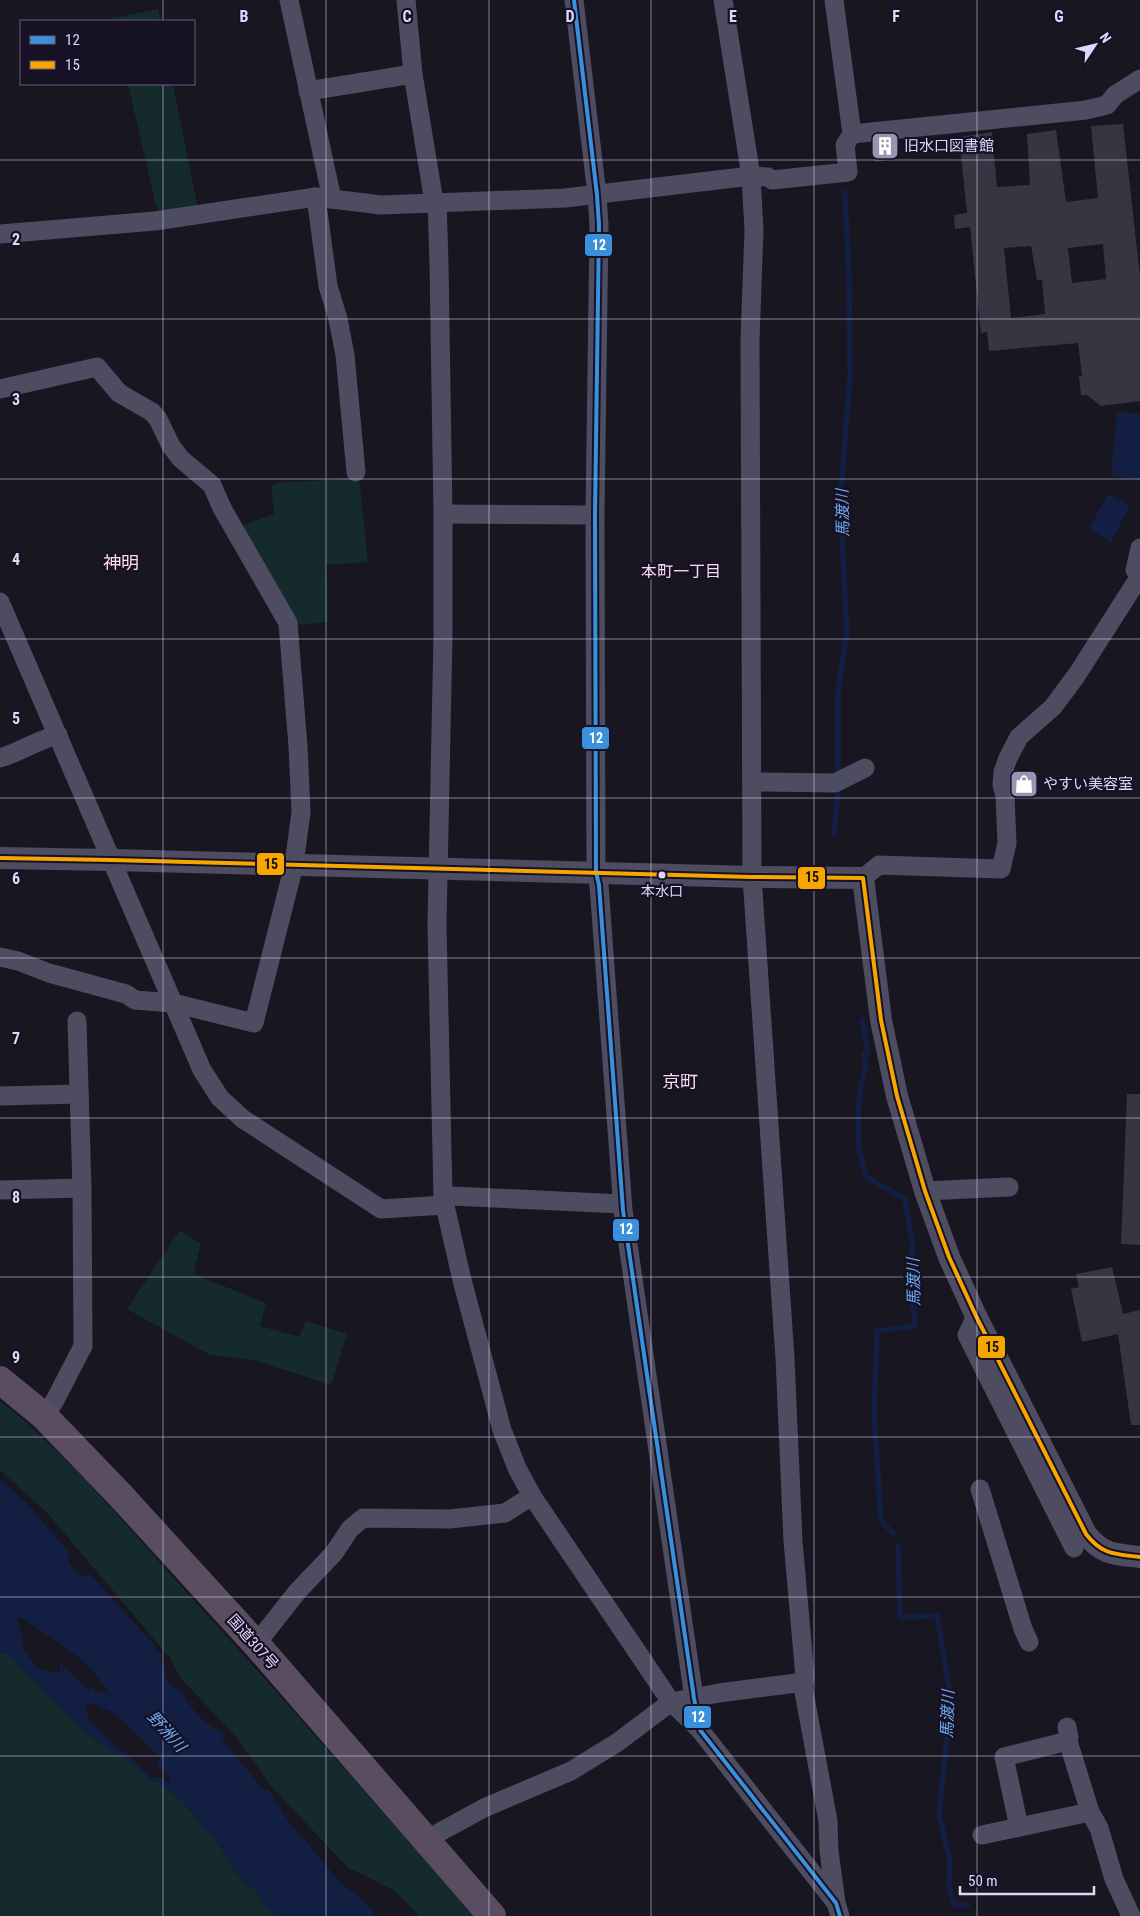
<svg xmlns="http://www.w3.org/2000/svg" width="1140" height="1916" viewBox="0 0 1140 1916" font-family="'Roboto Condensed','Noto Sans JP',sans-serif">
	<style>
		.green { fill: #152a2d }
		.water { fill: #121f42; fill-rule: evenodd }
		.lines { fill: none; stroke-linecap: round; stroke-linejoin: round }
		.stream { stroke: #121f42; stroke-width: 5.5 }
		.building { fill: #383442; fill-rule: evenodd }
		.minor { stroke: #4e4c60; stroke-width: 19 }
		.tertiary { stroke: #4e4c60; stroke-width: 22 }
		.trunk { stroke: #5a4c61; stroke-width: 28 }
		.bus-1-casing { stroke: #161125; stroke-width: 8 }
		.bus-2-casing { stroke: #161125; stroke-width: 8 }
		.bus-1 { stroke: #3a90db; stroke-width: 4 }
		.bus-2 { stroke: #f7a600; stroke-width: 4 }
		.grid { fill: none; stroke: #dfd8fc; stroke-width: 1; stroke-opacity: 0.55 }
		.bus-dot { fill: #dfd8fc; stroke: #161125; stroke-width: 2 }
		.labels { text-anchor: middle; stroke-width: 4.5; stroke-linejoin: round; paint-order: stroke }
		.bus-label { font-size: 14px; fill: #dfd8fc; stroke: #161125 }
		.poi-label { font-size: 15px; fill: #dfd8fc; stroke: #161125; text-anchor: start }
		.street-label { font-size: 15px; fill: #dfd8fc; stroke: #161125 }
		.water-label { font-size: 16px; font-style: italic; fill: #6fabf3; stroke: #161125 }
		.neighbourhood-label { font-size: 16px; fill: #fcdaed; stroke: #161125 }
		.quarter-label { font-size: 18px; fill: #fcdaed; stroke: #161125 }
		.grid-label { font-size: 16px; text-anchor: middle; font-weight: bold; fill: #dfd8fc; stroke: #161125; stroke-width: 4.5; stroke-linejoin: round; paint-order: stroke }
		.line-badge { stroke: #161125; stroke-width: 2 }
		.badge-label { font-size: 14px; text-anchor: middle; font-weight: bold; fill: #fff }
		.pale-badge-label { font-size: 14px; text-anchor: middle; font-weight: bold; fill: #111 }
	</style>
	<rect width="100%" height="100%" fill="#181620"/>
	<g class="green">
		<path d="M158,9L161,21H113L112,18Z"/>
		<path d="M128,84H173L198,208L161,215L156,206Z"/>
		<path d="M359,478L368,562L326,565L328,622L296,625L238,527L274,514L271,487L275,483Z"/>
		<path d="M180,1230L201,1244L193,1274L266,1303L260,1326L299,1337L306,1321L347,1334L331,1385L254,1360L210,1355L127,1309Z"/>
		<path d="M0,1401C68,1454 123,1522 180,1585C279,1694 377,1805 474,1916H419L395,1891L356,1871L349,1869L271,1786L234,1734L182,1680L170,1658L48,1514L0,1470Z"/>
		<path d="M7,1652L88,1735L133,1763L149,1779L159,1783L183,1802L223,1850L230,1865L255,1888L263,1903L277,1916H0V1654Z"/>
	</g>
	<g class="water">
		<path d="M1117,411L1140,414V480L1111,476Z"/>
		<path d="M1108,494L1130,505L1111,542L1089,528Z"/>
		<path d="M0,1479L25,1502L68,1551C67,1564 72,1569 83,1576L91,1575L153,1644C155,1648 159,1651 160,1655C168,1673 161,1683 183,1692C188,1708 203,1719 216,1731H221L227,1739L221,1740L243,1764L262,1789L269,1790L287,1819L345,1888L357,1893L376,1916H277L263,1903L255,1888L246,1885L230,1865L223,1850L183,1802L159,1783L149,1780L133,1763L88,1735L7,1653L0,1654ZM17,1618L23,1619C51,1638 94,1662 108,1693L98,1692L89,1686L90,1692L60,1663V1671L52,1673L36,1667L23,1648V1639ZM89,1703L114,1713L160,1757L157,1764L168,1775L172,1786L161,1778L151,1777L130,1756L120,1751L89,1721L85,1706Z"/>
	</g>
	<g class="lines">
		<g class="stream">
			<path d="M834,834L838,796V692L847,630L840,504L850,375L849,277L845,192"/>
			<path d="M862,1020L868,1052L864,1054L866,1069L861,1084L858,1111L859,1149L866,1177L905,1199L913,1247L910,1270L915,1326L877,1331L874,1415L881,1521L893,1533"/>
			<path d="M898,1546L900,1617L937,1616L951,1699L939,1815L950,1861L949,1885L954,1905H968"/>
		</g>
	</g>
	<g class="building">
		<path d="M1123,124L1140,276V401L1101,406L1087,395H1081L1079,376H1082L1078,343L989,351L987,332L981,333L970,227L955,229L954,215L967,213L959,137L992,132L997,187L1030,185L1027,134L1056,130L1066,202L1098,198L1091,126ZM1103,244L1106,279L1072,283L1068,248ZM1031,246L1037,280H1042L1045,314L1011,318L1004,248Z"/>
		<path d="M892,141V159L875,162L873,143Z"/>
		<path d="M1127,1094H1140V1245L1121,1244Z"/>
		<path d="M1112,1267L1123,1314L1140,1310V1425H1131L1118,1334L1082,1342L1071,1289L1079,1287L1076,1274Z"/>
	</g>
	<g class="lines">
		<g class="minor">
			<path d="M289,0L332,199"/>
			<path d="M406,0L413,74L434,202"/>
			<path d="M574,0L597,195L599,225L595,515L596,872L599,885L623,1210L694,1698L700,1730L836,1903L840,1916"/>
			<path d="M723,0L751,176L754,230L750,340L752,877L785,1358L793,1541L805,1677L803,1687L828,1821L829,1851L836,1903"/>
			<path d="M834,0L852,134"/>
			<path d="M308,91L413,74"/>
			<path d="M316,197L328,286L338,319L345,355L356,472"/>
			<path d="M437,202L439,263L443,514V634L437,924L443,1197L462,1280L502,1430L517,1468L532,1496L671,1702L700,1730"/>
			<path d="M0,234L155,221L316,197L381,205L565,198L751,176L768,177L772,180L848,172L845,145L852,134L1086,110L1107,105L1115,95L1140,79"/>
			<path d="M0,389L97,367L119,393L152,412L158,419L171,446L181,459L212,485L222,508L288,623L298,746L301,812L294,865L254,1023L173,1003L135,1000L126,994L49,973L18,961L0,957"/>
			<path d="M443,514L595,515"/>
			<path d="M1140,548L1135,570L1140,576"/>
			<path d="M0,602L202,1070L220,1098L243,1119L381,1209L445,1205"/>
			<path d="M0,758C20,752 37,740 58,735"/>
			<path d="M752,782L835,783L865,768"/>
			<path d="M863,878L879,865L1001,869L1007,843L1005,795L1002,785L1003,772L1008,758L1019,737L1053,707L1076,676L1140,576"/>
			<path d="M0,1096L79,1094"/>
			<path d="M0,1190L82,1188"/>
			<path d="M925,1191L1009,1187"/>
			<path d="M443,1197L452,1196L622,1204"/>
			<path d="M976,1316L967,1335L1074,1548"/>
			<path d="M44,1416L54,1402L83,1346L82,1188L77,1021"/>
			<path d="M980,1489L1023,1629L1029,1642"/>
			<path d="M256,1644L297,1592L334,1553L350,1529L363,1518L450,1519L505,1513L532,1496"/>
			<path d="M1067,1727L1069,1737L1068,1741L1090,1812L1099,1828L1114,1879L1131,1916"/>
			<path d="M1019,1827L1004,1757L1068,1741"/>
			<path d="M982,1835L1090,1812"/>
			<path d="M427,1842L440,1832L484,1808L571,1771L618,1742L671,1702L719,1693L804,1682"/>
		</g>
		<path class="tertiary" d="M0,858L112,860L752,877L863,878L881,1020L897,1096L925,1191L949,1257L976,1316L1086,1534C1102,1555 1115,1554 1140,1557"/>
		<path class="trunk" d="M0,1380L44,1416L120,1495L256,1644L492,1916"/>
		<defs>
			<path id="bus-1" d="M574,0L597,195L599,225L595,515L596,872L599,885L623,1210L694,1698L700,1730L836,1903L840,1916"/>
			<path id="bus-2" d="M0,858L112,860L752,877L863,878L881,1020L897,1096L925,1191L949,1257L976,1316L1086,1534C1102,1555 1115,1554 1140,1557"/>
		</defs>
		<use href="#bus-1" class="bus-1-casing"/>
		<use href="#bus-2" class="bus-2-casing"/>
		<use href="#bus-1" class="bus-1"/>
		<use href="#bus-2" class="bus-2"/>
	</g>
	<path class="grid" d="M163,0V21M326,0V1916M489,0V1916M651,0V1916M814,0V1916M977,0V1916M163,84V1916M0,160H1140M0,319H1140M0,479H1140M0,639H1140M0,798H1140M0,958H1140M0,1118H1140M0,1277H1140M0,1437H1140M0,1597H1140M0,1756H1140"/>
	<defs>
		<symbol id="building-square" viewBox="-11 -11 22 22"><rect x="-9" y="-9" width="18" height="18" rx="4" fill="#9994af" stroke="#161125"/><path d="M-4-6H4V6H1V3H-1V6H-4ZM-2.5-4.3h1.7v1.8h-1.7ZM.8-4.3h1.7v1.8H.8ZM-2.5-1h1.7V.8h-1.7ZM.8-1h1.7V.8H.8Z" fill="#fff"/></symbol>
		<symbol id="shop-square" viewBox="-11 -11 22 22"><rect x="-9" y="-9" width="18" height="18" rx="4" fill="#9994af" stroke="#161125"/><path d="M-5-2.5h2.3a2.7 3.5 0 0 1 5.4 0H5L5.5 6h-11ZM-1.5-2.5h3a1.5 2.3 0 0 0-3 0Z" fill="#fff"/></symbol>
	</defs>
	<g fill-rule="evenodd">
		<use href="#building-square" x="869" y="130" width="32" height="32"/>
		<use href="#shop-square" x="1008" y="768" width="32" height="32"/>
	</g>
	<circle class="bus-dot" cx="662" cy="875" r="4.5"/>
	<g class="labels">
		<g class="bus-label">
			<text x="662" y="896">本水口</text>
		</g>
		<g class="poi-label">
			<text x="904" y="151">旧水口図書館</text>
			<text x="1043" y="789">やすい美容室</text>
		</g>
		<g class="street-label">
			<text transform="translate(253 1642) rotate(48)" y="5">国道307号</text>
		</g>
		<g class="water-label">
			<text transform="translate(842 513) rotate(-91)" y="6">馬渡川</text>
			<text transform="translate(913 1282) rotate(-91)" y="6">馬渡川</text>
			<text transform="translate(947 1714) rotate(-88)" y="6">馬渡川</text>
			<text transform="translate(167 1731) rotate(48)" y="6">野洲川</text>
		</g>
		<g class="neighbourhood-label">
			<text x="681" y="577">本町一丁目</text>
		</g>
		<g class="quarter-label">
			<text x="121" y="569">神明</text>
			<text x="680" y="1088">京町</text>
		</g>
	</g>
	<g class="grid-label">
		<text x="244" y="22">B</text>
		<text x="407" y="22">C</text>
		<text x="570" y="22">D</text>
		<text x="733" y="22">E</text>
		<text x="896" y="22">F</text>
		<text x="1059" y="22">G</text>
		<text x="16" y="245">2</text>
		<text x="16" y="405">3</text>
		<text x="16" y="565">4</text>
		<text x="16" y="724">5</text>
		<text x="16" y="884">6</text>
		<text x="16" y="1044">7</text>
		<text x="16" y="1203">8</text>
		<text x="16" y="1363">9</text>
	</g>
	<g class="line-badge">
		<rect x="584" y="233" width="29" height="24" rx="5" fill="#3a90db"/>
		<rect x="581" y="726" width="29" height="24" rx="5" fill="#3a90db"/>
		<rect x="256" y="852" width="29" height="24" rx="5" fill="#f7a600"/>
		<rect x="797" y="866" width="29" height="24" rx="5" fill="#f7a600"/>
		<rect x="612" y="1218" width="28" height="24" rx="5" fill="#3a90db"/>
		<rect x="977" y="1335" width="29" height="24" rx="5" fill="#f7a600"/>
		<rect x="683" y="1705" width="29" height="24" rx="5" fill="#3a90db"/>
	</g>
	<g class="badge-label">
		<text x="599" y="250">12</text>
		<text x="596" y="743">12</text>
		<text x="626" y="1234">12</text>
		<text x="698" y="1722">12</text>
	</g>
	<g class="pale-badge-label">
		<text x="271" y="869">15</text>
		<text x="812" y="882">15</text>
		<text x="992" y="1352">15</text>
	</g>
	<rect x="20" y="20" width="175" height="65" fill="#161125" stroke="#66617b"/>
	<rect x="30" y="36" width="25" height="8" fill="#3a90db" stroke="#66617b"/>
	<text x="65" y="45" font-size="15" fill="#dfd8fc">12</text>
	<rect x="30" y="61" width="25" height="8" fill="#f7a600" stroke="#66617b"/>
	<text x="65" y="70" font-size="15" fill="#dfd8fc">15</text>
	<g transform="translate(1095 45) rotate(55)" stroke="#161125" stroke-width="4" paint-order="stroke">
	<path d="M0-4L9 19L0 12L-9 19Z" fill="#dfd8fc"/>
	<text y="-8" font-size="14" font-weight="bold" text-anchor="middle" fill="#dfd8fc">N</text>
	</g>
	<path d="M960 1886v8h134v-8" fill="none" stroke="#dfd8fc" stroke-width="2.5"/>
	<text x="968" y="1886" font-size="15" fill="#dfd8fc" stroke="#161125" stroke-width="4" paint-order="stroke">50 m</text>
</svg>
